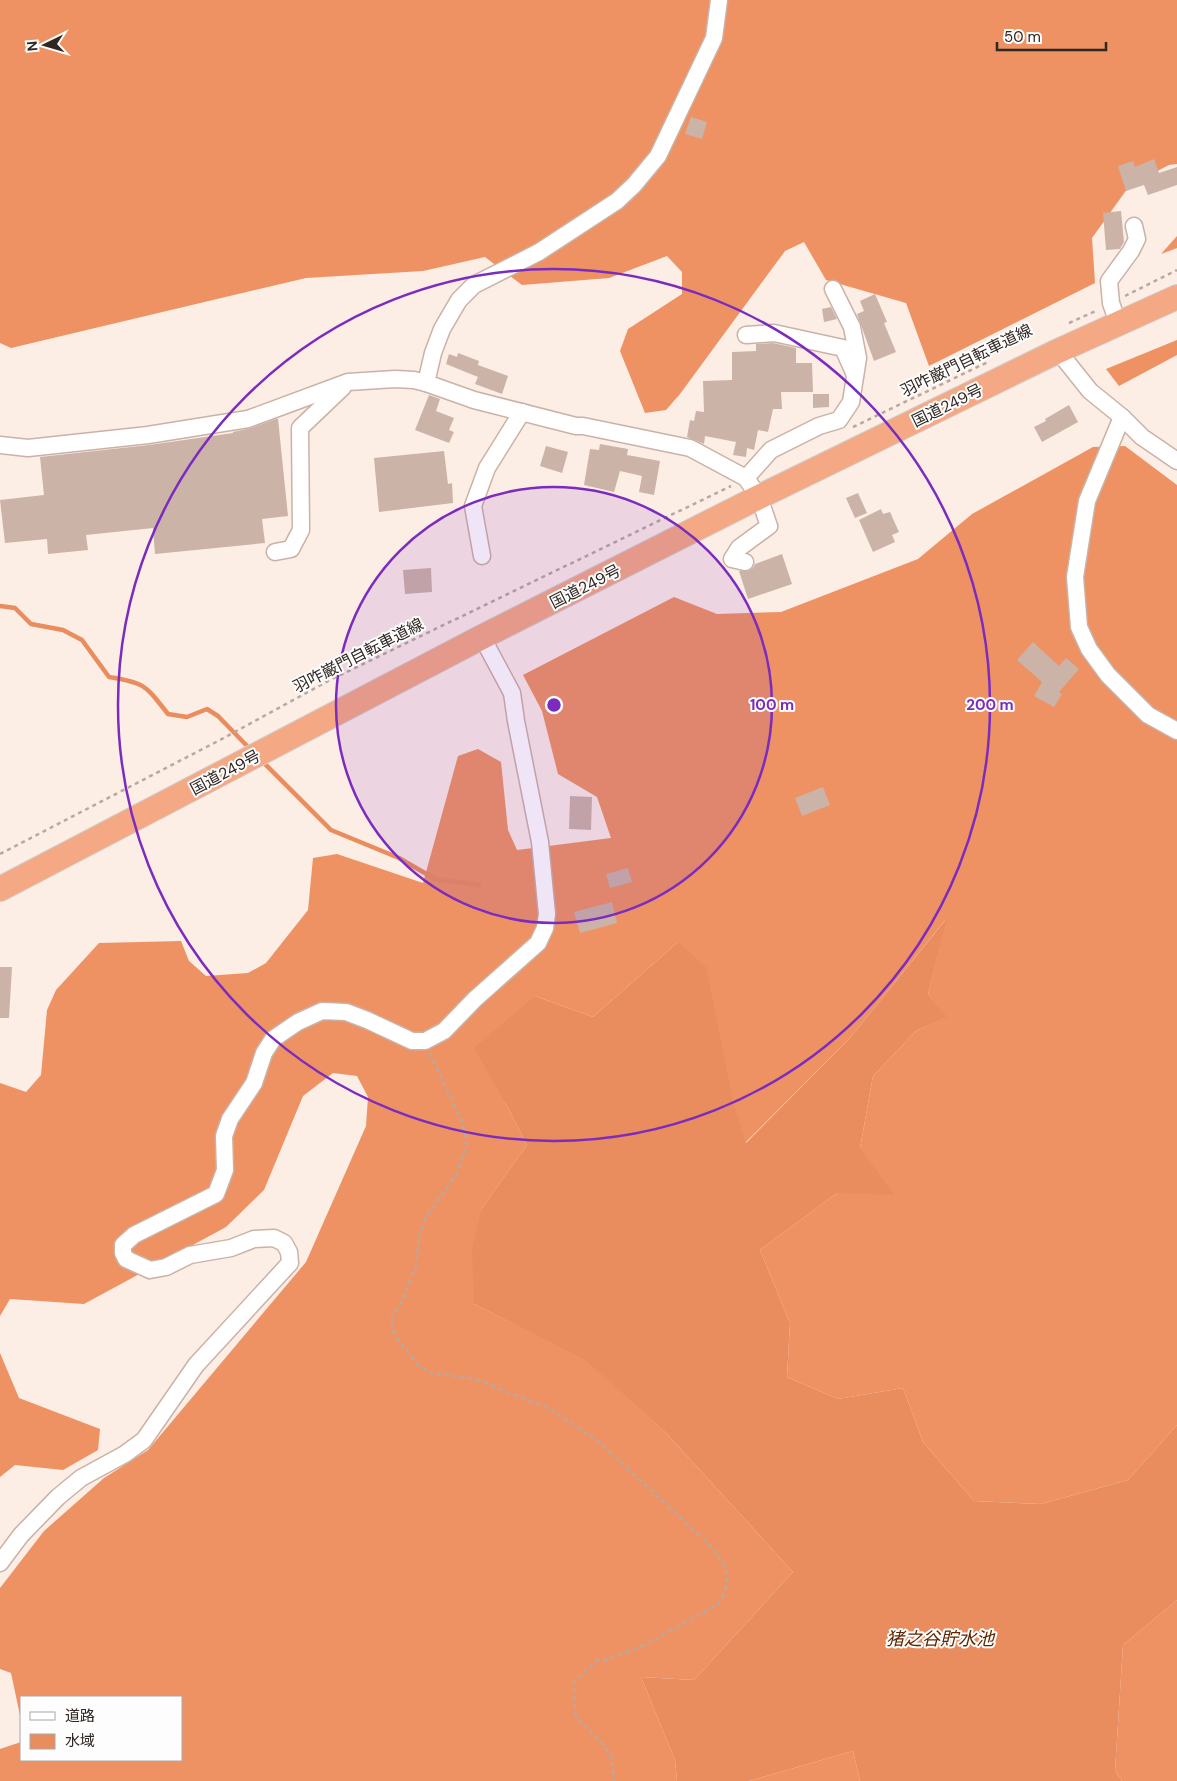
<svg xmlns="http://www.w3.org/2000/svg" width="1177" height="1781" viewBox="0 0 1177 1781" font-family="'DM Sans','Noto Sans JP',sans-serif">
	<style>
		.forest { fill: #ee9263 }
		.water { fill: #e98d5e }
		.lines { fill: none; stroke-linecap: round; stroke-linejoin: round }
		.stream { stroke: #e98d5e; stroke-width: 4.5 }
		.building { fill: #ccb3a7 }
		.minor-casing { stroke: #cbb2a6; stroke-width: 19 }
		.highway-casing { stroke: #d1cfce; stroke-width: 26 }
		.path { stroke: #b6a9a2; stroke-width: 2.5; stroke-dasharray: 4 4; stroke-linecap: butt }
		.minor { stroke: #fff; stroke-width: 16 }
		.highway { stroke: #f4a984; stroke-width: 24 }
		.ring { fill: none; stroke: #7b2cbf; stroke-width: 2.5 }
		.labels { text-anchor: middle; stroke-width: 4; stroke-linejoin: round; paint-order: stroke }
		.street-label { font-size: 16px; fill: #302722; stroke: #fdfdfd }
		.water-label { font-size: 18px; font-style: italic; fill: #5e2500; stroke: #fdfdfd }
		.centre { fill: #7b2cbf; stroke: #fdfdfd; stroke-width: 2.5 }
		.ring-label { font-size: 15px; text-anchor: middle; font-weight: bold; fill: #7b2cbf; stroke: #fdfdfd; stroke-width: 4; stroke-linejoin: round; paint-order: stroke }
	</style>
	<rect width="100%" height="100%" fill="#fcede5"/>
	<g class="forest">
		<path d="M0,0H1177V164L1169,165L1130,185L1092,238L1095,283L929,366L906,303L826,280L804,242L785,251L680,394L666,410L645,413L620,351L628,329L682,294V272L667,256L609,278L522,285L485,257L423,271L306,278L11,348L0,343Z"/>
		<path d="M1177,236V248L1161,254Z"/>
		<path d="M1177,340V355L1119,386L1106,369Z"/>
		<path d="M1125,446L1177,485V1425L1128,1480L1041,1504L974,1501L923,1442L903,1388L838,1399L787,1377L790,1323L760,1250L837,1193L860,1148L873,1076L916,1031L946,1017L928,994L946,919L850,1038L745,1143L678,942L593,1017L535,996L505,1102L527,1145L482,1208L474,1304L584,1358L667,1434L793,1572L694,1680L641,1677L675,1760L677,1781H0V1749L21,1742V1760H181V1697H21V1720L11,1673L0,1669V1588L44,1531L104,1478L148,1450L306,1262L366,1126L368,1097L357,1076L333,1073L303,1096L264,1190L226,1227L84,1304L10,1299L0,1316V1083L26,1092L41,1075L47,1010L56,990L99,943L181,941L189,961L206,976L248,973L266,963L308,910L313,858L337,854L423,883L458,756L478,749L501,762L508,830L517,850L611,838L597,797L558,774L542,711L523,675L674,597L717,614L781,612L918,559L972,514L1093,447Z"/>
		<path d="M0,1353L19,1398L100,1429L98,1450L63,1470L15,1465L0,1477Z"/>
		<path d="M1177,1600V1781H1122L1115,1771L1123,1645Z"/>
		<path d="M853,1751L860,1781H749Z"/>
	</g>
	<path class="water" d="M947,918L928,994L947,1017L916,1031L873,1076L860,1148L894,1195L837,1193L760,1250L790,1323L787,1377L838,1399L903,1388L923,1442L974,1501L1041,1504L1128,1480L1177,1425V1600L1123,1645L1115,1771L1122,1781H860L853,1751L749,1781H677L675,1760L641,1677L694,1680L793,1572L667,1434L584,1359L474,1304L472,1248L482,1208L527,1145L505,1102L474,1048L535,996L593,1017L678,942L706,967L734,1105L746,1143L850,1038Z"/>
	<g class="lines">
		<g class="stream">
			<path d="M0,606L15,608L31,624L63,630L82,640L109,677C146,683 145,685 168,714L187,717L207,709L218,716L250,749"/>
			<path d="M261,760L331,830L399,858L435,879L479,885"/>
		</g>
	</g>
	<g class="building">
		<path d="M691,117L707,122L702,139L685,134Z"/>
		<path d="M1154,159L1159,173L1177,167V185L1148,195L1144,185L1126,191L1118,166L1133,161L1135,167Z"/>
		<path d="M1121,211L1124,242L1120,249L1106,250L1103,213Z"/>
		<path d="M875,294L887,322L884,323L896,352L874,361L857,314L864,311L860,301Z"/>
		<path d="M831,307L837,319L824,322L822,309Z"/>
		<path d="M773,343L796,348V363H812L813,392H781L782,409H773L768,432L758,430L754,450L747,448L746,457L733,455L736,442L705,436L704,444L687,437L690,420L694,421L696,411L704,412L703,381L732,380V352L756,351V344Z"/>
		<path d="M458,353L479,361L478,365L508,376L502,394L475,384L478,377L446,364L449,354L457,357Z"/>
		<path d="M813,394H829V407L813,408Z"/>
		<path d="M429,395L440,399L436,411L454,418L449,430L454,432L449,443L415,430Z"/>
		<path d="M1069,405L1078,422L1042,442L1034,427L1046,421L1045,419Z"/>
		<path d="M276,419H278L288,516L262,519L265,543L155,554L153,528L86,535L88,550L48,554L47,539L5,543L0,500L44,495L40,457L149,445L233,433V432L251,428Z"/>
		<path d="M600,444L628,449L627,455L660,461L654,495L639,492L642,476L620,471L614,492L584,485L590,449L599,450Z"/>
		<path d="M546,446L568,452L562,473L540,466Z"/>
		<path d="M444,451L448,484L452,483L453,503L379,512L374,458Z"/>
		<path d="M858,493L867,513L855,518L846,498Z"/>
		<path d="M881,509L883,514L890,512L899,532L892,535L895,542L873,552L859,520Z"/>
		<path d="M782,554L792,584L748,599L739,571H748L753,568L755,564Z"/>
		<path d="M431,568L432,592L405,594L403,570Z"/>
		<path d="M1033,642L1059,666L1066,658L1079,669L1059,692L1062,694L1054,707L1034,696L1042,682L1017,660Z"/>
		<path d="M823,787L830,805L802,816L795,798Z"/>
		<path d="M570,796L592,797L591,830L569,829Z"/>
		<path d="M628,868L632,882L610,888L606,874Z"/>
		<path d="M612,902L617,923L580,933L574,912Z"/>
		<path d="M0,967H12L9,1018H0Z"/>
	</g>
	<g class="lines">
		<defs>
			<g id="minor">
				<path d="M1118,323L1111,303L1109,281L1131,251L1137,239L1134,226"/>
				<path d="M746,335L774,333L843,348L855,375"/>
				<path d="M1058,351L1090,391L1122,417L1142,437L1177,461"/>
				<path d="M426,383L433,353L442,329L459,300L474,285L539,252L617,201L634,185L658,156L714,38L719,0"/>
				<path d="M1122,417L1087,501L1075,577L1079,627L1089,649L1108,675L1148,715L1177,731"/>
				<path d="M0,445L28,448L148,435L248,419L348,382L395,379L414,380L426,383L474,400L576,426H583L690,448L746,478L759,497L769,526L739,548L732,559L745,562"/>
				<path d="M746,478L771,450L819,426L839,420L851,402L858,358L852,327L833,289"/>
				<path d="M275,552L291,549L301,530L300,428L343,387"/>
				<path d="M482,556L473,506L487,468L522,412"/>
				<path d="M0,1563L21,1535L58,1497L81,1478L125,1454L144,1440L196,1365L290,1263L289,1252L284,1243L274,1238L254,1239L231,1248L190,1255L166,1267L150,1270L126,1259L123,1253V1245L134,1235L216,1194L225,1170L224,1136L230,1119L254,1083L264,1053L273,1039L298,1022L322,1011L346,1012L367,1020L412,1041H425L444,1031L475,999L538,943L545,928L547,914L540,842L516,721L512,693L482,637"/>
			</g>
			<path id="highway" d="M0,889L482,637L759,497L1058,351L1177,297"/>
		</defs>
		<use href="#minor" class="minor-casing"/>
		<use href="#highway" class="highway-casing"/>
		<g class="path">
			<path d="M1125,296L1177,270"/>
			<path d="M1069,323L1098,310"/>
			<path d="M853,427L990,361"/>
			<path d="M0,854L220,740L330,680L731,486"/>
			<path d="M430,1053L462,1122L467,1142L457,1173L425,1219L419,1236L416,1266L401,1303L391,1319L394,1334L418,1365L431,1373L476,1379L552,1410L599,1442L712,1547C729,1570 733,1578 718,1604L647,1644L605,1660H597L574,1683L575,1713L583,1725L600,1741L611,1755L614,1781"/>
		</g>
		<use href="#minor" class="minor"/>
		<use href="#highway" class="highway"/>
	</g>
	<circle cx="554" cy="705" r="218" fill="#7b2cbf" fill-opacity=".12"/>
	<g class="ring">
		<circle cx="554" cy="705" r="218"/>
		<circle cx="554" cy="705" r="436"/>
	</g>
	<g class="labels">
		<g class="street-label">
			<text transform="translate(966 360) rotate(-26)" y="6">羽咋巌門自転車道線</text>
			<text transform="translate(947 405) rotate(-26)" y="6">国道249号</text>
			<text transform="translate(585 586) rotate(-27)" y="6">国道249号</text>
			<text transform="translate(358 655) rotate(-27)" y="6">羽咋巌門自転車道線</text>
			<text transform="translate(225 772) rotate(-28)" y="6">国道249号</text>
		</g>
		<g class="water-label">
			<text x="940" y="1645">猪之谷貯水池</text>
		</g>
	</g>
	<circle cx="554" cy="705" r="8" class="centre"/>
	<g class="ring-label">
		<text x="772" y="710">100 m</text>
		<text x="990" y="710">200 m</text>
	</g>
	<rect x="20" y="1696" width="162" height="65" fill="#fdfdfd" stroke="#aba7a5"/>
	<rect x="30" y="1712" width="25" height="8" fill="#ffffff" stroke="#aba7a5"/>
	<text x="65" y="1721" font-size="15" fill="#302722">道路</text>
	<rect x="30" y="1734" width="25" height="15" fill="#e98d5e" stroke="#aba7a5"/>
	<text x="65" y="1746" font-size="15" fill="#302722">水域</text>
	<g transform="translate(45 45) rotate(265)" stroke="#fdfdfd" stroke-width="4" paint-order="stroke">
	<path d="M0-4L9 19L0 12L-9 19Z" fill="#302722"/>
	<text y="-8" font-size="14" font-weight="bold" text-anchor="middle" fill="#302722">N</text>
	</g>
	<path d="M997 42v8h109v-8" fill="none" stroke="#302722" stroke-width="2.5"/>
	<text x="1004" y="42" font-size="15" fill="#302722" stroke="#fdfdfd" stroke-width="4" paint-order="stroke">50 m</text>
</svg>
